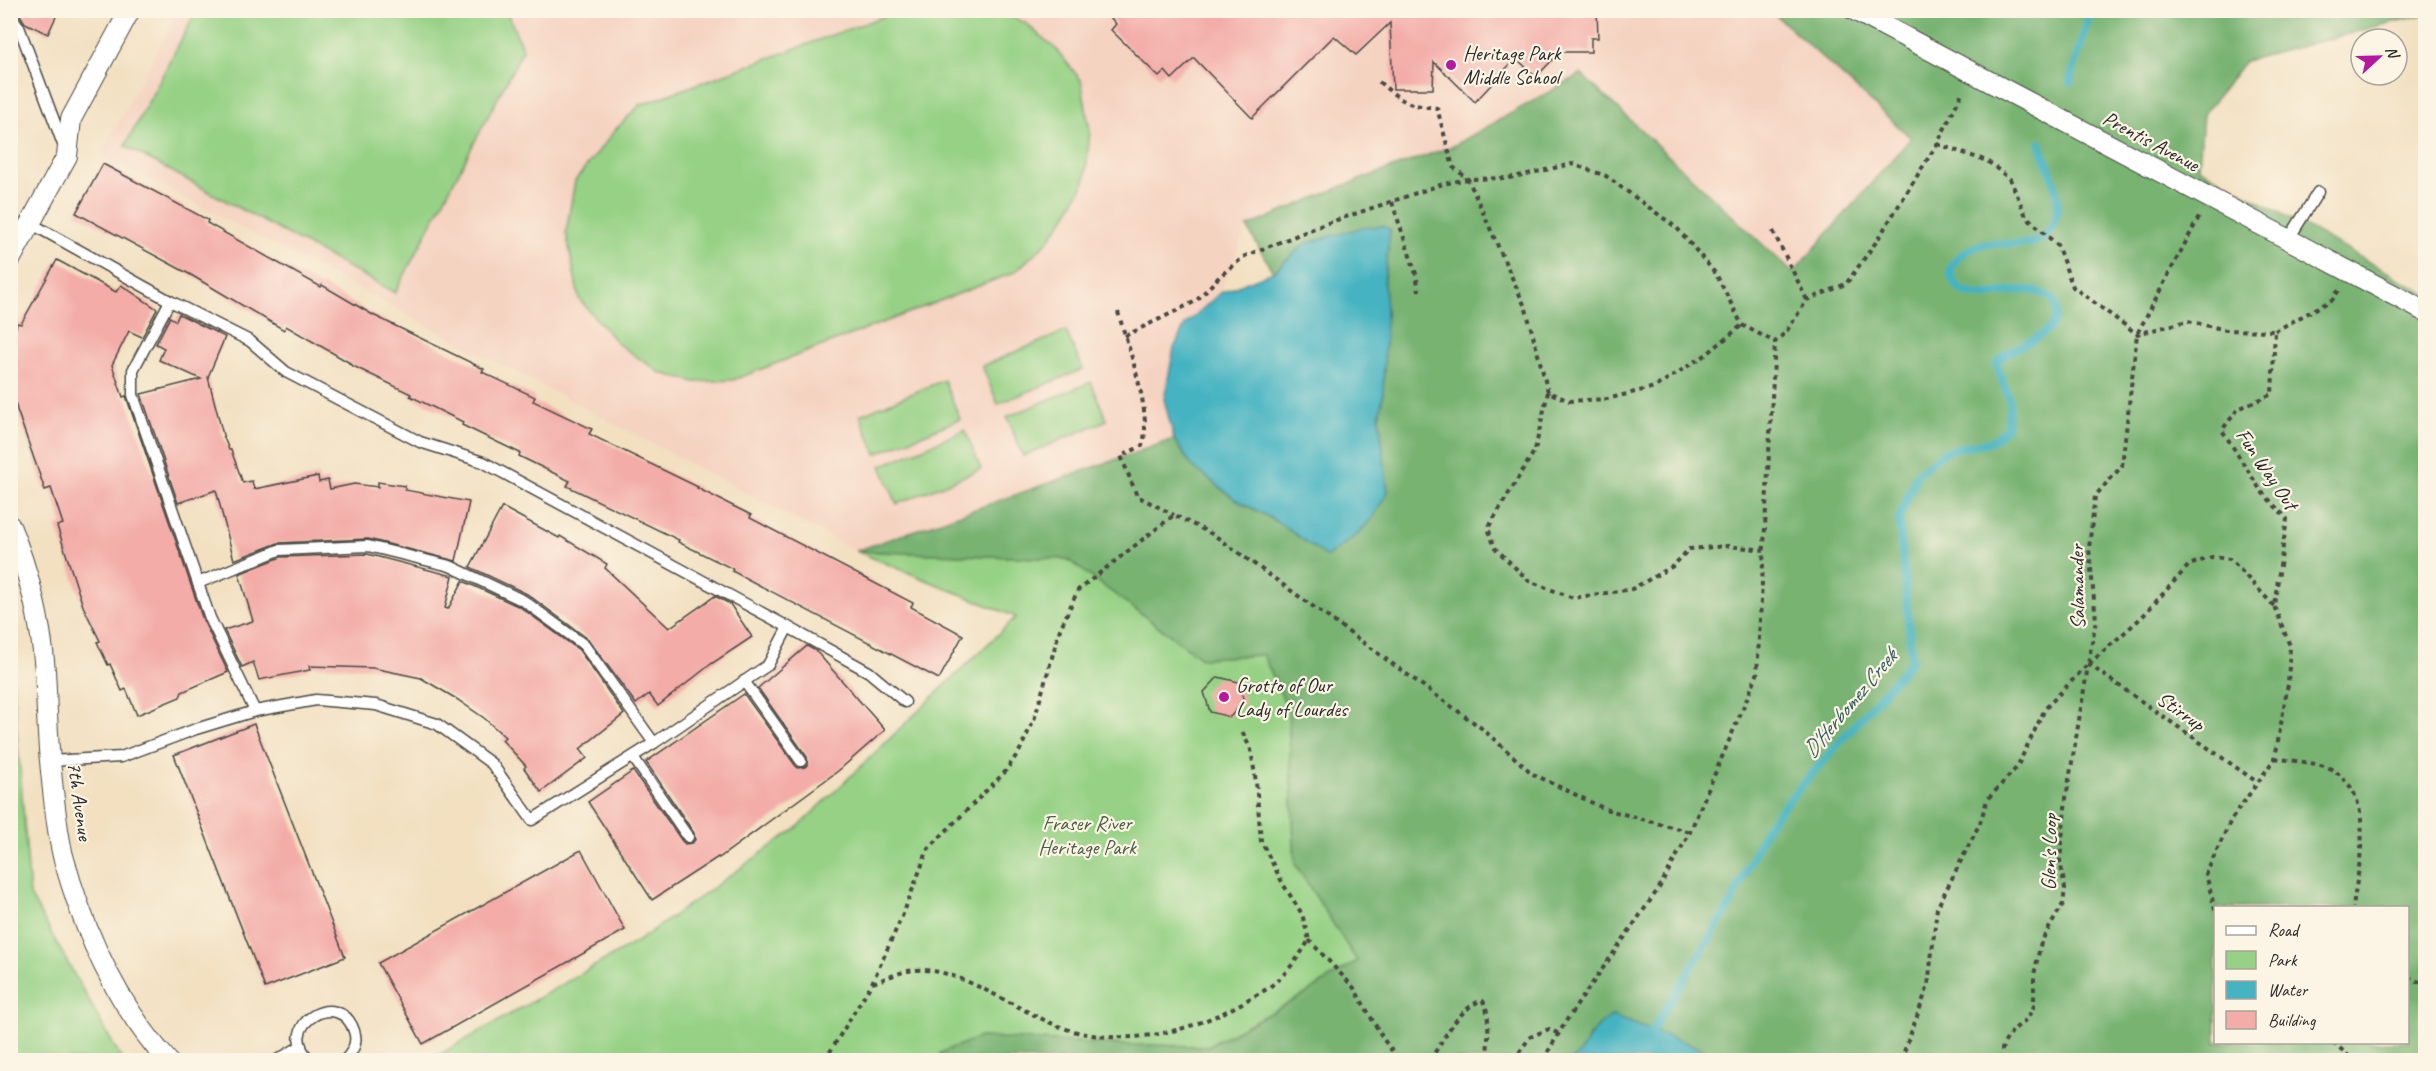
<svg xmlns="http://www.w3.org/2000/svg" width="2436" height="1071" viewBox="0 0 2436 1071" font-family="Caveat,sans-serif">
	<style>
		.built { fill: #f5d3c1 }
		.green { fill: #96d185; stroke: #607e58; stroke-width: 1.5 }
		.forest { fill: #78b372; stroke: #526f4e; stroke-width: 1.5; fill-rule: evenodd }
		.water { fill: #45b3c1; stroke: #386f76; stroke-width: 1.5 }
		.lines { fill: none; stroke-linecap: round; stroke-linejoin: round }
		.stream { stroke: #45b3c1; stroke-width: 8 }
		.building { fill: #f3aca7 }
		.service-casing { stroke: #494642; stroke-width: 13 }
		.minor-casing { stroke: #494642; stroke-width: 22 }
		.path { stroke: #494642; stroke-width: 4; stroke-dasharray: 4.5 4.5; stroke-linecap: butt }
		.service { stroke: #fff; stroke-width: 10 }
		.minor { stroke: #fff; stroke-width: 20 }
		.poi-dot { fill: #b5179e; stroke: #fcf5e5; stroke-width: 2 }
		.labels { text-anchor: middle; stroke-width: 4.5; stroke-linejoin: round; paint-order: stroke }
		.poi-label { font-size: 21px; fill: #2b2b2b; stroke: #fcf5e5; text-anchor: start }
		.street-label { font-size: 21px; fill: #2b2b2b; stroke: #fcf5e5 }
		.park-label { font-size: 21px; fill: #4b5d46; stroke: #fcf5e5 }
		.water-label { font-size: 22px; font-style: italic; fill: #345b60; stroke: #fcf5e5 }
	</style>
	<rect width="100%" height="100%" fill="#fcf5e5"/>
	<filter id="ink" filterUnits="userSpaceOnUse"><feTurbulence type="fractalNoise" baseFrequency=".0167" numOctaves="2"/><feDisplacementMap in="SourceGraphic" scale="12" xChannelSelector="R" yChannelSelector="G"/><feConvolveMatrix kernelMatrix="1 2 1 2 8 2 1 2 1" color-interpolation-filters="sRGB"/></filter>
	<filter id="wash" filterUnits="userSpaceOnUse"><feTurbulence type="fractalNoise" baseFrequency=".008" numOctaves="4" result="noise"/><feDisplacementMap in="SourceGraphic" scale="24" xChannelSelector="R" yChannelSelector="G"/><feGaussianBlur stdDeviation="1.35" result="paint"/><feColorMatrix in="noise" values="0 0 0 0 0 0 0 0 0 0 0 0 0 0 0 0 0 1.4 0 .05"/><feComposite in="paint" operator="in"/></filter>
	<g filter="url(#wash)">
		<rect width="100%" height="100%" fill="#f2e0c1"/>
		<path class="built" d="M179,10L1771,11L1911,138L1793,274L1581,74L1455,145L1340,187L1247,227L1220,293L1185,325L1164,399L1174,439L856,551L101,154Z"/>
		<g class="green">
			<path d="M197,10H503L507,12L523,50L395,293L125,146Z"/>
			<path d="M898,11H1000L1025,23L1056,49L1081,80L1090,131L1085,181L1066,216L1047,242L1015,272L733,380L695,382L661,373L618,344L579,299L566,232L575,181L616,129L640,105Z"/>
			<path d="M1066,331L1083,369L998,404L982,366Z"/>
			<path d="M944,380L960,419L876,454L860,415Z"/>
			<path d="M1091,382L1107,420L1023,456L1007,417Z"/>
			<path d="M965,430L981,469L897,504L881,466Z"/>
			<path d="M856,551L1067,559L1201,658L1263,655L1288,709L1295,864L1358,961L1304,995L1208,1046L1127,1045L980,1037L940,1054L943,1060H430L638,941L798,827L1016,617Z"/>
			<path d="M11,658L30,895L122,1060H11Z"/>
		</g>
		<path class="forest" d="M1771,11H2425V14L2245,61L2203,115L2199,168L2425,293V1060H1699L1708,1051L1589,1035L1585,1049L1573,1060H943L940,1053L980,1037L1127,1045L1208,1046L1304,995L1357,961L1295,864L1288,709L1263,655L1201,658L1067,559L856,551L1174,439L1191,465L1235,499L1276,521L1327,556L1358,534L1374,516L1388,492L1379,417L1383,396L1386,311L1384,281L1390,230L1305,244L1273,272L1247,227L1340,187L1455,145L1581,74L1793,273L1911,138ZM2216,908H2408V1042H2216Z"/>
		<g class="water">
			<path d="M1383,226L1390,230L1384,281L1386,311L1383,396L1379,417L1388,492L1374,516L1358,534L1327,557L1276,521L1235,499L1191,465L1174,439L1164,399L1174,348L1185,325L1220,293L1273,272L1305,244L1361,228Z"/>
			<path d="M1612,1016L1708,1051L1699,1060H1573C1591,1043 1588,1030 1612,1016Z"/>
		</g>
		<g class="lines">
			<g class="stream">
				<path d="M2070,82L2091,10"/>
				<path d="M1648,1037L1731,904L1768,824L1912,660L1899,519L1917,474L1940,455L1953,449L1989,442L1998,437L2007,427L2010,401L1996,364C2013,340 2071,339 2053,298C2045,295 2036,290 2027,290C2008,289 1988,300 1968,293C1961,291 1955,285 1952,278C1945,261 1972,246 1986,244C2007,241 2035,252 2050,230C2068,203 2049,170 2040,143"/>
			</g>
		</g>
		<g id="blocks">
			<g class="building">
				<path d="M17,10H59L48,34L25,23Z"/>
				<path d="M1104,10H1597L1598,38H1591V52H1560L1536,77L1516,58L1475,102L1434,62L1433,89H1393L1390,23L1356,55L1334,36L1252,118L1194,58L1172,79L1165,71L1159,77L1111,30L1116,24Z"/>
				<path d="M103,164L208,220L207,223L321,287L322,285L373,315L484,369L482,372L535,397L533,401L592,429L589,434L698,487L697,488L751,515L750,518L913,603L911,607L963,635L939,679L732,571L733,569L678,542L679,540L567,486L570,481L519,456L520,453L462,425L463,422L410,396L411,394L349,364L350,363L286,326L284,330L191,275L76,213Z"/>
				<path d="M57,260L116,292L121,285L157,309L142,337L129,331L112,365L123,397L126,396L203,620L228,672L182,692L180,697L137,715L126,689L122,691L110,664L108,665L97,642L100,641L83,606L57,526L63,524L51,488L45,490L17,410L10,381V351L17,323L21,324Z"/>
				<path d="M179,314L225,337L208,377L223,435L229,450H231L243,483L252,481L254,489L318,476L319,482L328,480L330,489L354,484L378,487V482L405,486V490L469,502L456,561L368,539L278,543L234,560L216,490L178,503L141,394L201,379L159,360L164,348L156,344L170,317L176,321Z"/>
				<path d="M502,507L559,538L560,536L607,564L605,568L669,628L715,596L730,604L752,637L711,664L658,706L649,694L636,704L588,639L527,594L470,567Z"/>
				<path d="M367,554L453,576L445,608L448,609L463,581L520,607L579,650L624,714L580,749L587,758L541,792L524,768L526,766L502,740L505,737L484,718L455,698L421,678L373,668L309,666L310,670L259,680L253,662L242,667L224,630L253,621L239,574L281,557Z"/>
				<path d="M807,646L816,651L885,730L838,771L719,858L718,857L652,900L588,802L633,771L682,841L685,844L692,843L695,840L694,833L646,762L744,694L795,765L798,768L805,767L808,764L807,757L758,688Z"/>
				<path d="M1218,677L1239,682L1244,702L1230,717L1210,712L1204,692Z"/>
				<path d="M254,724L345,957L265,988L174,755Z"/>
				<path d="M581,850L625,930L423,1044L378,963Z"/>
			</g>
		</g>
	</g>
	<g filter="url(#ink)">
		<use href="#blocks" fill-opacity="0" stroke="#494642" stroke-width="1.5"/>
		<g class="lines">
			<defs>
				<g id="service">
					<path d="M10,14L19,27L64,147"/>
					<path d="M30,223L170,301L250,341L286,372L420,442L483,462L788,627L869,672L905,702"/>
					<path d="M2288,240L2318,192"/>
					<path d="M170,301L133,370V395L210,618L255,711"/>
					<path d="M198,583L279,550L368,546L450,566L524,601L584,645L654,743"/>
					<path d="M744,681L801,761"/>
					<path d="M633,757L688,837"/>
					<path d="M50,761L121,757L196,729L255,711L316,700L376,705L437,724L492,764L532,820L654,743L768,665L788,627"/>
					<path d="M277,1060L301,1046"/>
					<path d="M310,1060C274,1025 340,987 354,1031C358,1042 353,1052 345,1060"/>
				</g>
				<g id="minor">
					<path d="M1854,10L2426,312"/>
					<path d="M10,260L67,156L71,119L130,10"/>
					<path d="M10,526C29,572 41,621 45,671C47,701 47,731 50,761C53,791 56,827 63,856C83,929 116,1003 167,1060"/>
				</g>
			</defs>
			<use href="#service" class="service-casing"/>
			<use href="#minor" class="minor-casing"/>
			<g class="path">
				<path d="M1379,82C1403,102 1406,105 1437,108L1453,167L1468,179L1526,309L1548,392L1569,401L1607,399L1655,387L1707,354L1742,325"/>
				<path d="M1937,144L1987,161L2010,179L2026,216L2057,245L2073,287L2137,334L2188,321L2226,330L2275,331L2272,394L2238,409L2222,430L2261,491L2287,519L2274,606L2290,646L2288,684L2275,758L2231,820L2206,874L2216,914"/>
				<path d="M1392,202L1416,274L1419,291"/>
				<path d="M1773,231L1807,300"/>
				<path d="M1118,312C1127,344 1154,415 1142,446L1121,456L1137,496L1174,515"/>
				<path d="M2275,331L2332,300L2339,290"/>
				<path d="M1125,336L1196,301L1220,276L1245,256L1325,224L1443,184L1468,179L1509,178L1572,164L1606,176L1677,228L1716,274L1742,325L1775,342"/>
				<path d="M1548,392L1535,450L1488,528L1495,548L1529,581L1573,598L1632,589L1673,566L1689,549L1728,546L1764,550"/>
				<path d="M2088,664L2257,782"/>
				<path d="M2089,664L2142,617L2189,565L2212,557L2230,559L2274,606"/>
				<path d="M2275,758C2290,761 2316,762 2329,768C2379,793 2358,865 2353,908"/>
				<path d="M1309,940L1354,988L1384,1040L1399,1060"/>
				<path d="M2408,977L2426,985"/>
				<path d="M873,983C887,978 901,971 916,970C961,966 1028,1019 1073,1031C1132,1047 1193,1031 1244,1002C1253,996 1264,992 1272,985C1288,972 1299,957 1309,940L1302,914L1283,884L1261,841L1256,782L1251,750L1242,731"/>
				<path d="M2333,1042L2353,1060"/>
				<path d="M825,1060L872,983L904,912L928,849L1005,772L1020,750L1035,717L1060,629L1078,590L1174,515L1214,535L1480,727L1533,774L1605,809L1690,832"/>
				<path d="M1430,1060C1444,1039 1457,1010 1482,1000C1492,1011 1487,1046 1487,1060"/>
				<path d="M1514,1060L1530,1037L1549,1029L1559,1034"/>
				<path d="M1543,1060L1568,1018L1659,888L1690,832L1757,675L1775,342L1786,332L1807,300L1846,284L1876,242L1937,144L1963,91"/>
				<path d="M1901,1060L1928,986L1937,908L1980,823L1987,800L2017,767L2045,709L2088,664L2096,620L2089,548L2095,496L2122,466L2137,334L2199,217"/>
				<path d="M2000,1060L2003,1045L2013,1030L2027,1019L2034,1006V975L2041,942L2063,904L2065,889L2060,860L2066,798L2088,666"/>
			</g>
			<use href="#service" class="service"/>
			<use href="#minor" class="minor"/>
		</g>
	</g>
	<g class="poi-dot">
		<circle cx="1451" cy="65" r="6"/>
		<circle cx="1224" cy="697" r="6"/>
	</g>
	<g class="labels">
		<g class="poi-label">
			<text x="1463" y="60">Heritage Park<tspan x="1463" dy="24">Middle School</tspan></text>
			<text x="1236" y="692">Grotto of Our<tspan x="1236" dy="24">Lady of Lourdes</tspan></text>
		</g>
		<g class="street-label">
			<text transform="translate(2151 141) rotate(28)" y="7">Prentis Avenue</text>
			<text transform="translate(2267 469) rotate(56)" y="7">Fun Way Out</text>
			<text transform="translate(2077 587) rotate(-91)" y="7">Salamander</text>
			<text transform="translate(2181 711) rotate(35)" y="7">Stirrup</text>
			<text transform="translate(80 801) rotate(82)" y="7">7th Avenue</text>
			<text transform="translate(2049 852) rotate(-89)" y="7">Glen's Loop</text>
		</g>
		<g class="park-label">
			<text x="1087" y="830">Fraser River<tspan x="1087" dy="24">Heritage Park</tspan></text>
		</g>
		<g class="water-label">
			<text transform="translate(1849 703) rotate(-50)" y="8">D'Herbomez Creek</text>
		</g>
	</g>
	<rect width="2436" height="1071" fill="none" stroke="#fcf5e5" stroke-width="36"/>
	<rect x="2214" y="906" width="195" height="138" fill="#fcf5e5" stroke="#a8a49b" stroke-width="1.5"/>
	<rect x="2226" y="926" width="30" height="9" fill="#ffffff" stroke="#a8a49b" stroke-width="1.5"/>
	<text x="2268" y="936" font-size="18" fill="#2b2b2b">Road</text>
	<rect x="2226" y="951" width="30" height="18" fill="#96d185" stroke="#a8a49b" stroke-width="1.5"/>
	<text x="2268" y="966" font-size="18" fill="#2b2b2b">Park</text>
	<rect x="2226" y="981" width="30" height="18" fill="#45b3c1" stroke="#a8a49b" stroke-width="1.5"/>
	<text x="2268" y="996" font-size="18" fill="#2b2b2b">Water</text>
	<rect x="2226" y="1011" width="30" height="18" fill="#f3aca7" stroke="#a8a49b" stroke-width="1.5"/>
	<text x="2268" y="1026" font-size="18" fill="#2b2b2b">Building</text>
	<g transform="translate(2379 57) rotate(68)"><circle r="28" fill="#fcf5e5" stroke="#a8a49b" stroke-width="1.5"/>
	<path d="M0-4.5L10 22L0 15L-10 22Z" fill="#b5179e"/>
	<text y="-9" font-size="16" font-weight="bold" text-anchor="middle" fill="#2b2b2b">N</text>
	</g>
</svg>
